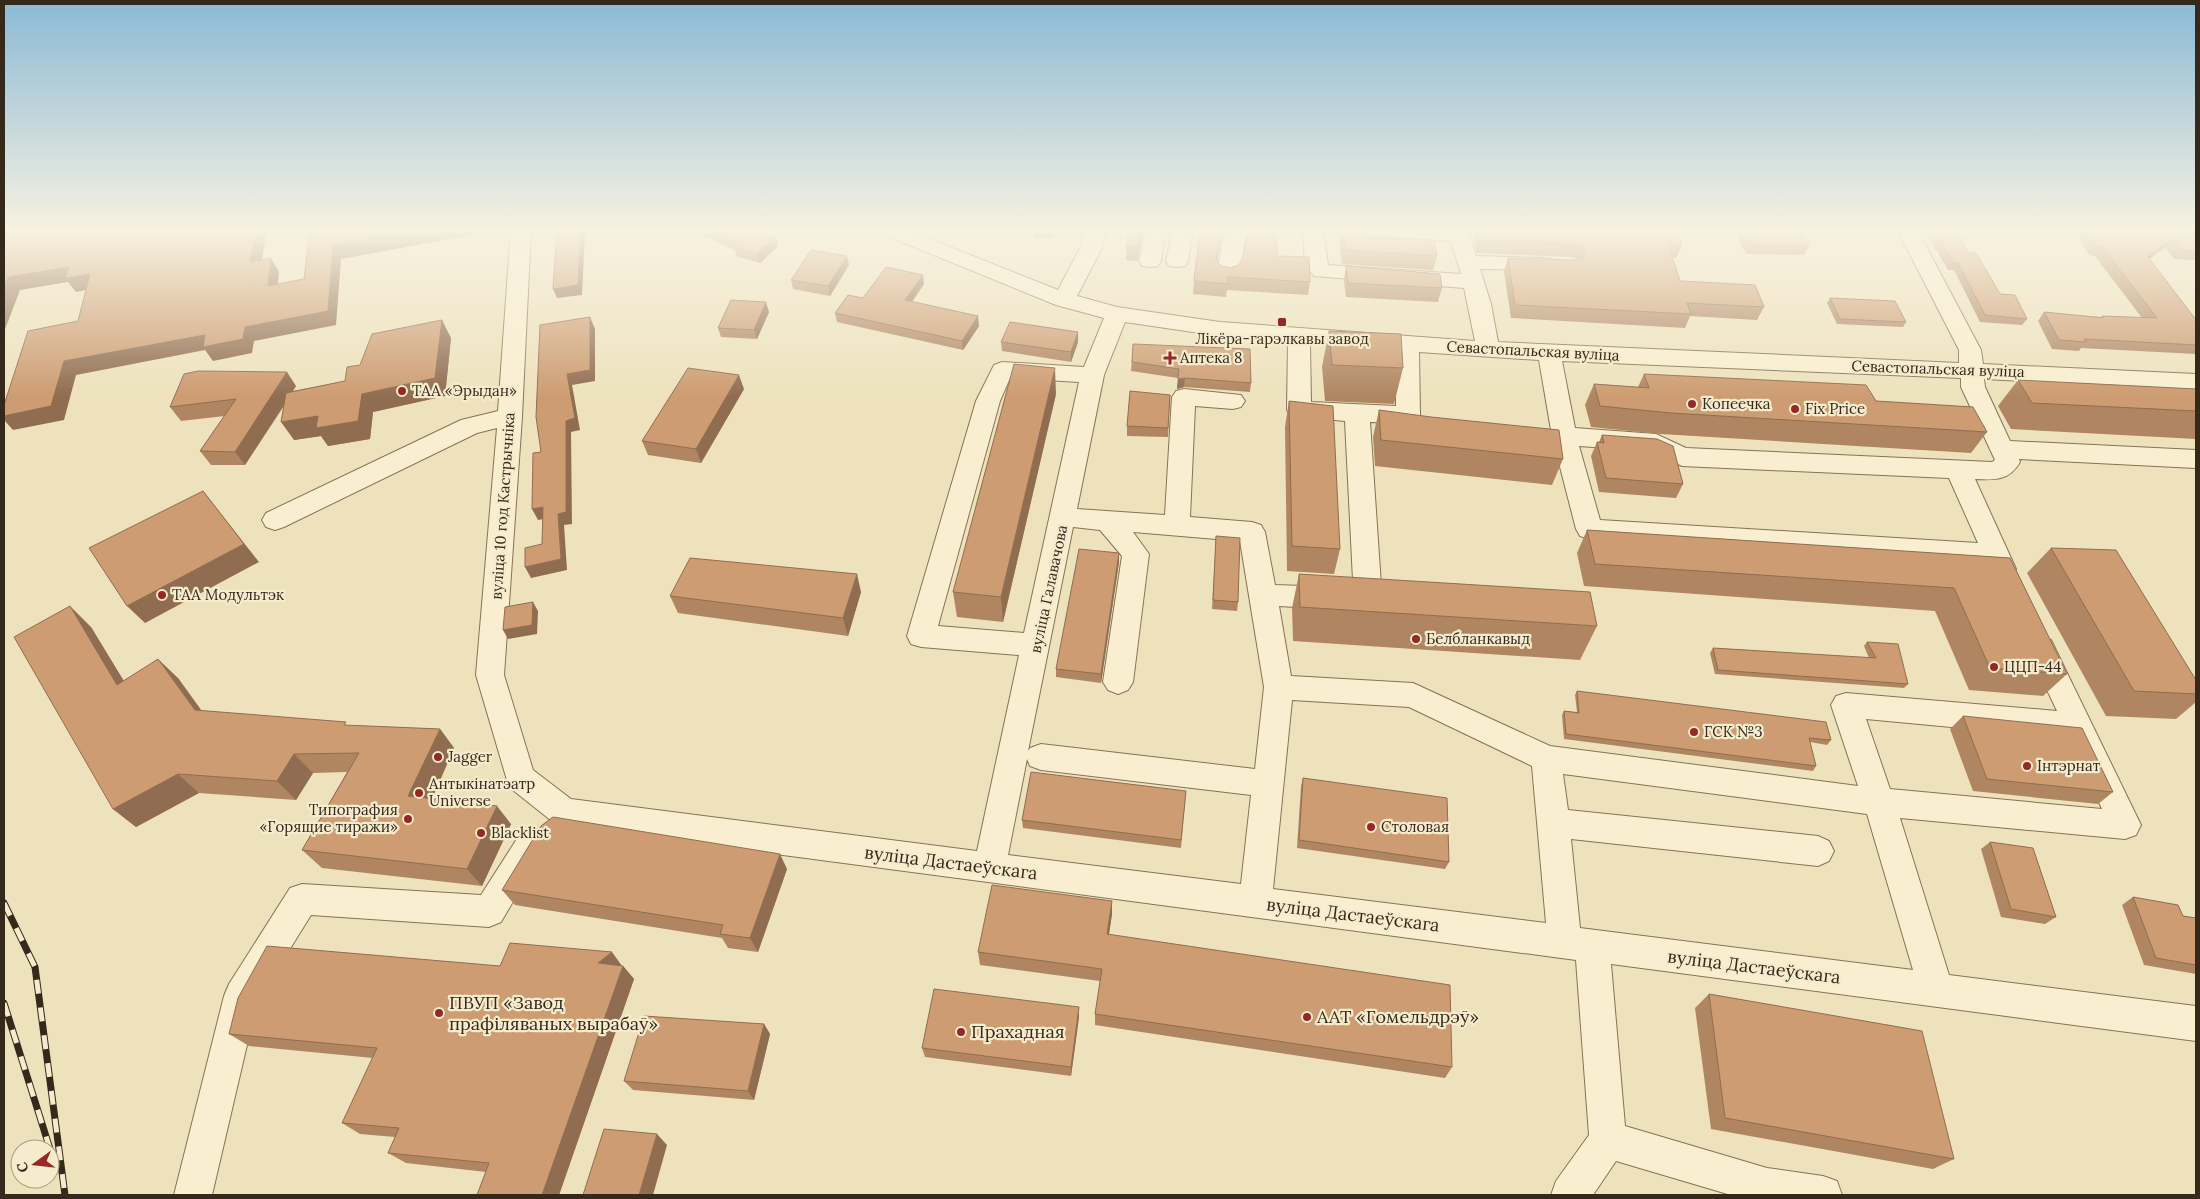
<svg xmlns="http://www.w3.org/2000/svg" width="2200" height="1199" viewBox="0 0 2200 1199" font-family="Lora,serif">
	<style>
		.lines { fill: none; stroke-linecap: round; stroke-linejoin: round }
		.minor-casing { stroke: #867256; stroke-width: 2 }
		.minor { fill: #f9efd0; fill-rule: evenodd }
		.rail-casing { stroke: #35291b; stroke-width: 7 }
		.rail { stroke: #f6ebcd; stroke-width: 5; stroke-dasharray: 14; stroke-linecap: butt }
		.wall { fill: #b08662 }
		.shaded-wall { fill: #906d50 }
		.building { fill: #cd9c72; stroke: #906d50 }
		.poi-dot { fill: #962925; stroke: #f6ebcd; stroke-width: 2 }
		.labels { text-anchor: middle; stroke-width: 4.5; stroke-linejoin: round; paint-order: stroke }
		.poi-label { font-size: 15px; fill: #35291b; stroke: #f6ebcd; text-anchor: start }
		.street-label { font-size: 15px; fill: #35291b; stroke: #f6ebcd }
		.near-street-label { font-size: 18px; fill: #35291b; stroke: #f6ebcd }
		.near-poi-label { font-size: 18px; fill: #35291b; stroke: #f6ebcd; text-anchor: start }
	</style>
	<rect width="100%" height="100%" fill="#eee2bd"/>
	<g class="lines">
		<defs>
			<g id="minor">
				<path d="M511,229H531L522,417L504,675L533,770L571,799L977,851L1019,655L921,647L911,644L907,636L976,401L994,365L1002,362L1084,367L1104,318L1056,305L880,233L877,229H905L1058,290L1080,248L1086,229H1106L1102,248L1077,296L1117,307L1220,322L1475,341L1464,288L1314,276L1305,264L1303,229H1323L1328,265L1461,274L1451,241L1371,235L1364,233L1361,229H1468L1476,256L1544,258L1552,259L1555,264L1552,269L1544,270L1480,269L1491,304L1498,342L1959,363V350L1897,229H1917L1981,350L1983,364L2196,374V390L1984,379L1985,387L2010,441L2196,450V468L2019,459L2020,462C2009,481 1995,480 1975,479L2016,569L2013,576L2003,579L1993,576L1987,563L1589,539L1580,536L1576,529L1552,436L1539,360L1419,352L1420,415L1417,421L1408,423L1370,422L1382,600L1378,608L1368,611L1358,608L1354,600L1345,421L1291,416L1287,410L1288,342L1220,336L1125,322L1104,375L1077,509L1165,515L1172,397L1176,391L1184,389L1241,395L1245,401L1241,407L1233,409L1195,406L1190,517L1252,522L1261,525L1265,532L1275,585L1331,587L1341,590L1345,598L1341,606L1331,609L1279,606L1291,676L1413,683L1550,746L1858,786L1831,705L1836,696L1846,693L2057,711L2027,648L2031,640L2041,637L2051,640L2141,825L2136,835L2125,839L1900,818L1949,975L2196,1006V1041L1611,964L1625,1126L1767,1168L1823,1176L1837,1181L1842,1195H1731L1616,1161L1593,1195H1551L1556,1181L1589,1135L1576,960L564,826L553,822L509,787L476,675L497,428L477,433L284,527L275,530L266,527L262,520L266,513L461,420L498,411ZM1310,344L1396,350V406L1311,402ZM1562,361L1961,378V387L1995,460L1992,462L1686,448L1656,434L1575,428ZM1010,378L1079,382L1024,633L938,626L1000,401ZM1579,446L1651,451L1682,466L1949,478L1978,543L1600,520ZM1073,527L1100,530L1122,556L1103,682L1108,690L1118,694L1128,690L1133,682L1149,554L1133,532L1240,541L1264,687L1255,769L1041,744L1030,748L1028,751ZM1292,700L1409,707L1532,766L1546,923L1273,889ZM1866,719L2069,738L2102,809L1890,789ZM1027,759L1030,766L1041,770L1251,795L1241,884L1008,855ZM1563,774L1867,814L1913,970L1580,928L1571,839L1818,866L1829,861L1834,851L1829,841L1818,836L1568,810Z"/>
				<path d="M1146,229H1166L1161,261L1158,266L1150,267L1142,266L1139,261Z"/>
				<path d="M1173,229H1193L1188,261L1185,266L1177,267L1169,266L1166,261Z"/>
				<path d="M1228,229H1248C1242,244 1244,264 1236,277L1228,279L1220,277L1217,272L1223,241Z"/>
				<path d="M531,830L542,834L547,844L501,922L489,927L311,915L257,1002L212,1195H174L224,996L229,984L290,888L302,884L481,895L520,834Z"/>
			</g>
		</defs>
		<use href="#minor" class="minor-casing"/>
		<use href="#minor" class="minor"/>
		<defs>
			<g id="rail">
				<path d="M4,903L35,967L65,1195"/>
				<path d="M4,1003L50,1149"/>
			</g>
		</defs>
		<use href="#rail" class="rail-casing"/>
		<use href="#rail" class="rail"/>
	</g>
	<g class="wall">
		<path d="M686,229H750L778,246L760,263L736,256L735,250Z"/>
		<path d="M1015,229H1054V237L1035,239L1033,234Z"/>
		<path d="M1129,229H1144L1137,261L1126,260V246Z"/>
		<path d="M1200,229H1226L1221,241L1217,260L1221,266L1230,268L1277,256L1310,282L1308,295L1227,290L1226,297L1193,294L1194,281Z"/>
		<path d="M1338,229H1360L1361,237L1437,256L1433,270L1342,264Z"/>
		<path d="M1472,229H1676L1682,245L1676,258L1672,257L1680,281L1764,307L1757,320L1690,316L1685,328L1511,318L1504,271L1508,258L1573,260L1577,259L1576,258L1568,257L1477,253Z"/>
		<path d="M1739,229H1799L1809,246L1804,255L1746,254L1736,234Z"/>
		<path d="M1924,229H1955L1969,253L2000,294L2027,319L2022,325L1980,322L1954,270H1948Z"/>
		<path d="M2084,229L2196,234V260L2174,259L2165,247L2149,259L2196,320V354L2081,348L2079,351L2052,349L2038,321L2044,312L2101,317L2102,316L2142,318L2095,256L2089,255L2078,237Z"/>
		<path d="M849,265L830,296L793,289L791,280Z"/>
		<path d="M1346,266L1442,288L1438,302L1346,297L1344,280Z"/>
		<path d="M924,284L912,302L979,326L963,350L837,322L835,313L863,298Z"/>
		<path d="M1830,298L1906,322L1903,327L1837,324L1827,303Z"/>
		<path d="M769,312L757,339L721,337L718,328Z"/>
		<path d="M1329,331L1403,368L1394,404L1325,401L1322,367Z"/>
		<path d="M451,338L445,396L373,412L370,439L328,446L321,436L294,440L284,406L245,465H211L200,451L225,416L181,421L170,407L296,386L293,391L345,381L360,365Z"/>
		<path d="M1001,342H1078L1071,362L1002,351Z"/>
		<path d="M1133,344L1251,383L1250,392L1184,387L1177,389L1178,378L1131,371Z"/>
		<path d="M1644,374L1876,401L1987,432L1971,453L1661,434L1591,427L1585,405L1594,384L1638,387Z"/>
		<path d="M2018,380L2196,389V439L2011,429L1998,406Z"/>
		<path d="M744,389L701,463L648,455L642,441Z"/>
		<path d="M1056,394L1003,622L957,617L953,592Z"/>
		<path d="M1170,395L1168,437L1127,436V426Z"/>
		<path d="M1289,401L1340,549L1334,574L1287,571L1285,427Z"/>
		<path d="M1379,410L1563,459L1552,485L1375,466L1373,437Z"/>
		<path d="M1602,435L1683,484L1676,498L1599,492L1591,456L1597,442H1599Z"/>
		<path d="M1587,530L2010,558L2067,674L2043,696L1969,690L1935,611L1584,586L1577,553Z"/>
		<path d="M1216,536L1238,602L1237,611L1212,609Z"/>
		<path d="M2051,548L2196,680V702L2176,719L2106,716L2027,573Z"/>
		<path d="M1119,562L1101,683L1056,677V669Z"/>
		<path d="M1299,574L1597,626L1580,660L1293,641L1292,608Z"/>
		<path d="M861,592L848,636L678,613L670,596Z"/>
		<path d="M91,627L123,681L178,678L202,711L349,726L440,729L454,748L432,799L511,824L482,886L322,868L302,850L347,772L313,773L296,800L199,793L136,827L113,809Z"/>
		<path d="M1867,642L1908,684L1904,688L1715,674L1710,653L1713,648L1869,658L1864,646Z"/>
		<path d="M1577,691L1831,740L1827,745L1810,742L1816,766L1813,771L1564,739L1562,715L1564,711L1577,712L1575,695Z"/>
		<path d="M1963,716L2113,792L2098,804L1973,791L1950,729Z"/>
		<path d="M1303,778L1449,862L1445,869L1297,848L1301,786Z"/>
		<path d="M1186,791L1181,848L1023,828L1022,820Z"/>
		<path d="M1990,842L2056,917L2045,924L2001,917L1981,849Z"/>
		<path d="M787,869L758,952L728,948L722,938L515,905L502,890Z"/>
		<path d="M2133,897L2183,916L2196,918V974L2144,965L2122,905Z"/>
		<path d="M1112,901V914L1109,934L1452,1067L1445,1078L1095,1025V1014L1100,981L980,965L978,952Z"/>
		<path d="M500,966H623L634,979L559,1195H477L486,1172L406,1163L388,1153L395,1137L360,1134L342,1123L373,1058L249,1046L229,1034Z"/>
		<path d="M1709,994L1954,1159L1933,1169L1711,1129L1695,1008Z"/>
		<path d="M1079,1017L1071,1076L925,1057L922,1048Z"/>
		<path d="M764,1024L770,1034L754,1100L633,1090L624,1081Z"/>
	</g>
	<g class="shaded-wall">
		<path d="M256,229H267L259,276L250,262Z"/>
		<path d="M423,229H483V233L341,259L336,325L254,341L252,353L213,361L205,350L76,375L64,420L13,430L4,420V416L64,361L328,311L333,245Z"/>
		<path d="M581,229H583L585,233L582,295L557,298L553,289Z"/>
		<path d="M1041,229H1054V237L1035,239V230Z"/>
		<path d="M1141,229H1144L1137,261L1138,247Z"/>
		<path d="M1222,229H1226L1221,241L1215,272L1216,259Z"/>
		<path d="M776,237L778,246L760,263L757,254Z"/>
		<path d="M2171,239L2165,247L2141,266L2148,257Z"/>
		<path d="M847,256L849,265L830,296L828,286Z"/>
		<path d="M271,258L279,272L276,300L268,286Z"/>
		<path d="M69,267L90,274L101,287L76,292L68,282L20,290L4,332V288L8,277Z"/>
		<path d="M923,275L924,284L906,310L905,300Z"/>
		<path d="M766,302L769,312L757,339L754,330Z"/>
		<path d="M978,316L979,326L963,350L962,341Z"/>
		<path d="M590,317L595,329V381L572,385L580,430L571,432L572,524L564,525L567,570L531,578L525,567L561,559L558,514L566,421L567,374Z"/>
		<path d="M442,320L451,338L445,396L373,412L370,439L328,446L321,436L294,440L281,422L362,394Z"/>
		<path d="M1078,332V342L1071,362V352Z"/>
		<path d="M1055,368L1056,394L1003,622L1001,597Z"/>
		<path d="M287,372L296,386L245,465L235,452Z"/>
		<path d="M739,375L744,389L701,463L696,449Z"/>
		<path d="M1185,378L1184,387L1177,389L1178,379Z"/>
		<path d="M203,491L259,562L145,623L127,606Z"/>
		<path d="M543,507L549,518L538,520L532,509Z"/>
		<path d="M1119,553V562L1101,683V674Z"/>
		<path d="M857,574L861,592L848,636L843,618Z"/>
		<path d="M533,602L538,611L537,634L508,639L503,630Z"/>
		<path d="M70,606L91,627L138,704L117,685Z"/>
		<path d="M158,659L178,678L215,730L195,710Z"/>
		<path d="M440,729L454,748L425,815L408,796Z"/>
		<path d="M294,754L313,773L296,800L277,781Z"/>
		<path d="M178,774L199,793L136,827L113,809Z"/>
		<path d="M497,806L511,824L482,886L467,869Z"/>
		<path d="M780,854L787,869L758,952L750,938Z"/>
		<path d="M1112,901V914L1107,947V934Z"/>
		<path d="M612,952L622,966L598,963Z"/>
		<path d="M623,966L634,979L559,1195H542Z"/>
		<path d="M1079,1007V1017L1071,1076V1067Z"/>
		<path d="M764,1024L770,1034L754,1100L748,1091Z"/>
		<path d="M657,1134L667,1145L653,1195H639Z"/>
	</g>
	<g class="building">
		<path d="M4,229H256L250,262L271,258L268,286L304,279L310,229H423L333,245L328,311L245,327L243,339L203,347L205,335L64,361L51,406L4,416V405L28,331L78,321L90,274L65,278L69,267L8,277L4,288Z"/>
		<path d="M557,229H581L578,285L553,289Z"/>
		<path d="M705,229H750L776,237L757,254L734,247L737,243Z"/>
		<path d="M1129,229H1141L1138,247L1126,246Z"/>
		<path d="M1200,229H1222L1216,259L1221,266L1230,268L1239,265L1244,254L1248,229H1276L1277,256L1309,257L1310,282L1228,277V284L1194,281Z"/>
		<path d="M1342,229H1360L1361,237L1434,240L1437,256L1345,250Z"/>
		<path d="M1478,229H1676L1682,245L1668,244L1680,281L1755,285L1764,307L1687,303L1691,314L1515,305L1508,258L1573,260L1582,258L1585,251L1581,245L1573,244L1481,240Z"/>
		<path d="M1743,229H1799L1809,246L1750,244Z"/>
		<path d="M1932,229H1955L1969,253H1976L2000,294L2015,295L2027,319L1985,315L1958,263H1953Z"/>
		<path d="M2084,229L2196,234V251L2181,250L2171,239L2148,257L2196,320V345L2084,339L2086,342L2059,340L2044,312L2103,318L2102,316L2157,318L2102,247H2096Z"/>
		<path d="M811,250L847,256L828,286L791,280Z"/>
		<path d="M1346,266L1440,274L1442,288L1348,283Z"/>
		<path d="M886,267L923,275L905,300L978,316L962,341L835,313L848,295L863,298Z"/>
		<path d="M1830,298L1895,301L1906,322L1840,319Z"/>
		<path d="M731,300L766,302L754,330L718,328Z"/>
		<path d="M590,317V370L567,374L575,418L566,421V512L558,514L561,559L525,567V548L542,544L543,507L532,509L533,453L541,452L536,417L540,325Z"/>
		<path d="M442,320L435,378L362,394L358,421L316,428L318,416L281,422L286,393L345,381L347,367L360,365L372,334Z"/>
		<path d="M1010,322L1078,332L1071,352L1001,342Z"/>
		<path d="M1329,331L1401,334L1403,368L1332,365Z"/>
		<path d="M1133,344L1250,349L1251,383L1185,378L1178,379L1179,369L1132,362Z"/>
		<path d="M1014,364L1055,368L1001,597L953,592Z"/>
		<path d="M688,368L739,375L696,449L642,441Z"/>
		<path d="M198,371L287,372L235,452L200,451L236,399L170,407L184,374Z"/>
		<path d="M1644,374L1866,385L1876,401L1973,407L1987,432L1671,413L1600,406L1594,384L1649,388Z"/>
		<path d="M2018,380L2196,389V411L2032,403Z"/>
		<path d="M1130,391L1170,395L1168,428L1127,426Z"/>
		<path d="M1289,401L1333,406L1340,549L1292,546Z"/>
		<path d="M1379,410L1431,417L1559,430L1563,459L1381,440Z"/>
		<path d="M1602,435L1657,439L1673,446L1683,484L1606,478L1597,442L1604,443Z"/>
		<path d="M203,491L244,544L127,606L89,548Z"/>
		<path d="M1587,530L2010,558L2067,674L1990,668L1954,588L1595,564Z"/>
		<path d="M1216,536L1240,538L1238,602L1213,600Z"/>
		<path d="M2051,548L2116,550L2196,680V694L2134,691Z"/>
		<path d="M1079,549L1119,553L1101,674L1056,669Z"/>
		<path d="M690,558L857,574L843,618L670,596Z"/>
		<path d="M1299,574L1590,592L1597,626L1300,607Z"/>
		<path d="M533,602L532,625L503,630L505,607Z"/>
		<path d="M70,606L117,685L158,659L195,710L346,722L344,725L440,729L408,796L497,806L467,869L302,850L359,753L294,754L277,781L178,774L113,809L14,637Z"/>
		<path d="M1867,642L1898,644L1908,684L1718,670L1713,648L1876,658Z"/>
		<path d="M1577,691L1826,722L1831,740L1809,738L1816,766L1566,734L1564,711L1579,713Z"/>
		<path d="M1963,716L2082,728L2113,792L1987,779Z"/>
		<path d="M1031,772L1186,791L1181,840L1022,820Z"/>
		<path d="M1303,778L1447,798L1449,862L1299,840Z"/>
		<path d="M553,817L780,854L750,938L720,934L723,925L502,890L541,826Z"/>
		<path d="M1990,842L2033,848L2056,917L2011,909Z"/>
		<path d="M992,885L1112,901L1107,934L1450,985L1452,1067L1095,1014L1102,969L978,952Z"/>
		<path d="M2133,897L2178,905L2183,916L2196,918V965L2156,958Z"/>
		<path d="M510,943L612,952L598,963L623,966L542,1195H477L489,1163L388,1153L399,1128L342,1123L377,1048L229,1034L238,998L267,946L500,966Z"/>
		<path d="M934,989L1079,1007L1071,1067L922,1048Z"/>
		<path d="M1709,994L1922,1031L1954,1159L1725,1118Z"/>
		<path d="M644,1016L764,1024L748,1091L624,1081Z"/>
		<path d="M604,1129L657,1134L639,1195H583Z"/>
	</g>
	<linearGradient id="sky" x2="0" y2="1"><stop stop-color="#8bb9d5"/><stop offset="0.58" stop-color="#f7f2e1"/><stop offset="1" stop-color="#f7f2e1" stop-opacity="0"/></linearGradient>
	<rect width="2200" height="397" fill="url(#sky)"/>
	<g class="poi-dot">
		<rect x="1277" y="317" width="10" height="10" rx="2.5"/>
		<path d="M1167.5 350.5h5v5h5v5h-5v5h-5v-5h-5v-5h5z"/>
		<circle cx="402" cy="391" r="5"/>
		<circle cx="1692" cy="404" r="5"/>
		<circle cx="1795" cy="409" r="5"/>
		<circle cx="162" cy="595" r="5"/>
		<circle cx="1416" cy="639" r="5"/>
		<circle cx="1994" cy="667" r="5"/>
		<circle cx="1694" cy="732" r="5"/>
		<circle cx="438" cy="757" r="5"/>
		<circle cx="2027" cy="766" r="5"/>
		<circle cx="419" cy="793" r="5"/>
		<circle cx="408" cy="819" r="5"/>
		<circle cx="1371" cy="827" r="5"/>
		<circle cx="481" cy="833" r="5"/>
		<circle cx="439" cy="1013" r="5"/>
		<circle cx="1307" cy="1017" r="5"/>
		<circle cx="961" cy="1032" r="5"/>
	</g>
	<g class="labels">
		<g class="poi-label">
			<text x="1282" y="344" text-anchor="middle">Лікёра-гарэлкавы завод</text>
			<text x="1180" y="363">Аптека 8</text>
			<text x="412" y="396">ТАА «Эрыдан»</text>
			<text x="1702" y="409">Копеечка</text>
			<text x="1805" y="414">Fix Price</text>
			<text x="172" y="600">ТАА Модультэк</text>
			<text x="1426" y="644">Белбланкавыд</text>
			<text x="2004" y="672">ЦЦП-44</text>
			<text x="1704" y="737">ГСК №3</text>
			<text x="448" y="762">Jagger</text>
			<text x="2037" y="771">Інтэрнат</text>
			<text x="429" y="789">Антыкінатэатр<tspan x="429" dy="17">Universe</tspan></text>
			<text x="398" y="815" text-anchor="end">Типография<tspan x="398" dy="17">«Горящие тиражи»</tspan></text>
			<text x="1381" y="832">Столовая</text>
			<text x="491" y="838">Blacklist</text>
		</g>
		<g class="street-label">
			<text transform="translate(1533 351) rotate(3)" y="5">Севастопальская вуліца</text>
			<text transform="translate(1938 369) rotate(2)" y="5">Севастопальская вуліца</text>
			<text transform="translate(503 506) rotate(-86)" y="5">вуліца 10 год Кастрычніка</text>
			<text transform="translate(1049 589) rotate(-78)" y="5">вуліца Галавачова</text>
		</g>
		<g class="near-street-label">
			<text transform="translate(951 863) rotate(7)" y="6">вуліца Дастаеўскага</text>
			<text transform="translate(1353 915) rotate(7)" y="6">вуліца Дастаеўскага</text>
			<text transform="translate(1754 967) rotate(7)" y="6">вуліца Дастаеўскага</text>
		</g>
		<g class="near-poi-label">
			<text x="449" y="1009">ПВУП «Завод<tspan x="449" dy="21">прафіляваных вырабаў»</tspan></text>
			<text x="1317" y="1023">ААТ «Гомельдрэў»</text>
			<text x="971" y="1038">Прахадная</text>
		</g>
	</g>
	<rect width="2200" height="1199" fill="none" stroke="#35291b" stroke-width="10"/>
	<g transform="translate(35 1164) rotate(255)"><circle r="24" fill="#f6ebcd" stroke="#a99d86"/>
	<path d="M0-4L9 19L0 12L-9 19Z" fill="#962925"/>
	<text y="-8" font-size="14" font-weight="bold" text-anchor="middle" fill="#35291b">С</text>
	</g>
</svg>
